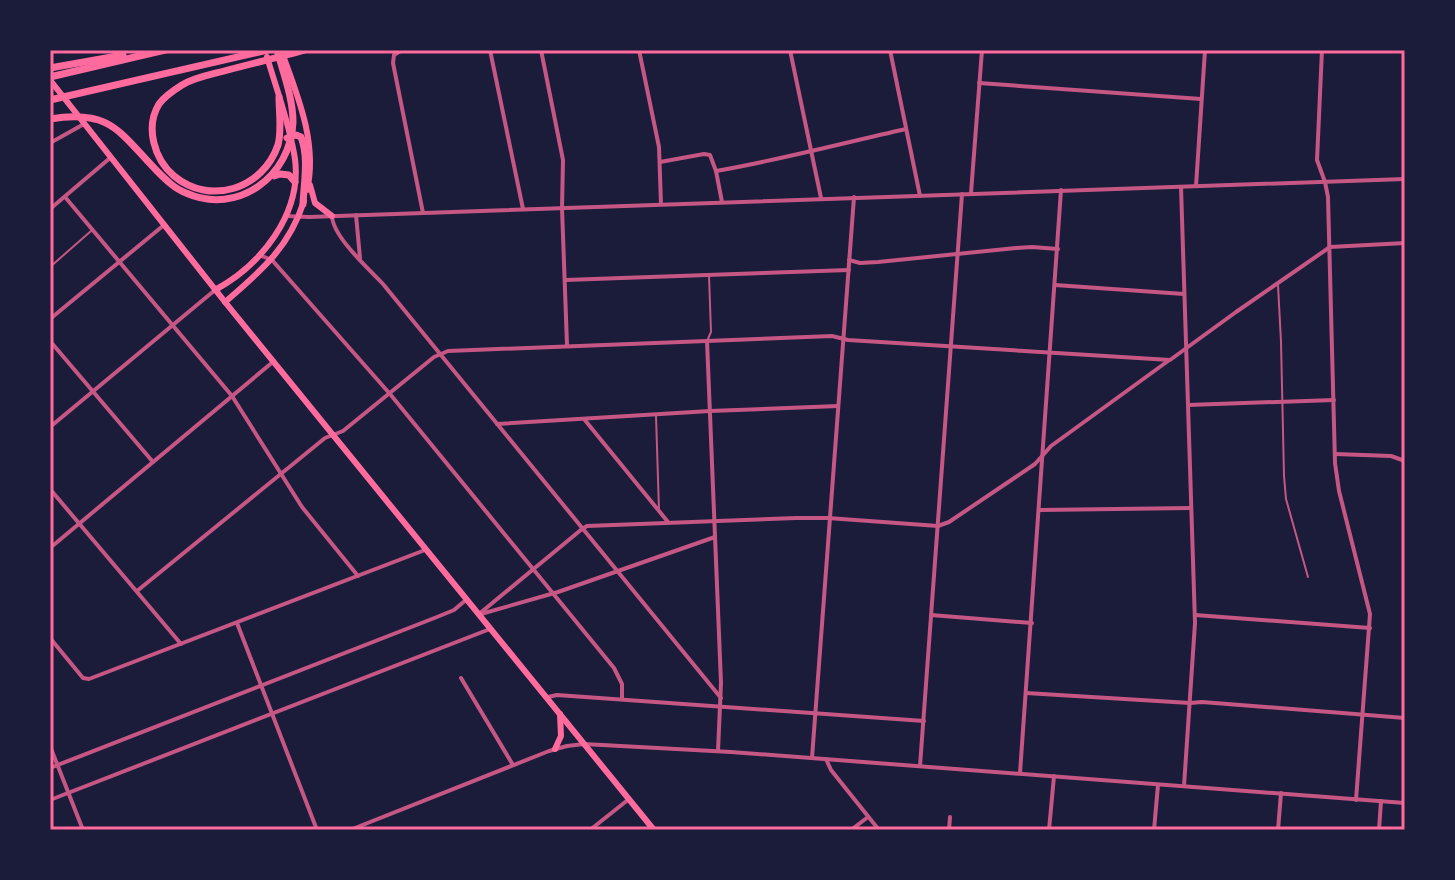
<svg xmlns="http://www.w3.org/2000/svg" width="1455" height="880" viewBox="0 0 1455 880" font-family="Literata,serif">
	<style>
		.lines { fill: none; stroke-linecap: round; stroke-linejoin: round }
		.service { stroke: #c65784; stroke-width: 2 }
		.minor { stroke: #c65784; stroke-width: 4 }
		.tertiary { stroke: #c65784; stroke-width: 4 }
		.primary { stroke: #ff6b9d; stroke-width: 6 }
		.motorway { stroke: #ff6b9d; stroke-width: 7 }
		.neatline { fill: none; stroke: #ff6b9d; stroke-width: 3 }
	</style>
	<rect width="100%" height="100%" fill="#1b1b3a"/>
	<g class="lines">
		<g class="service">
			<path d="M50,267L91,231"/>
			<path d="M1278,285L1281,342L1284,476L1286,499L1308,577"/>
			<path d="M707,341L711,332L709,276"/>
			<path d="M656,416L659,510"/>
		</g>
		<g class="minor">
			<path d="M402,50L394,55L393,63L423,213"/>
			<path d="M490,50L523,209"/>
			<path d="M541,50L563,160L562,208L567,345"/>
			<path d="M639,50L659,147L661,204"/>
			<path d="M790,50L821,198"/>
			<path d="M890,50L920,196"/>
			<path d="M1322,50L1317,160L1325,182L1328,197L1335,463L1339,491L1370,614L1356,800"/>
			<path d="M979,83L1201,99"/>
			<path d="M50,143L84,124"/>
			<path d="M660,162L704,154L710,155L716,171L722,202"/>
			<path d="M716,171C780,160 843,143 906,129"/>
			<path d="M1196,186L1205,50"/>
			<path d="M1181,187L1195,623L1184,786"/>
			<path d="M971,193L982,50"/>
			<path d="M65,197L232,396L302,507L358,576"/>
			<path d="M50,209L110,158"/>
			<path d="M332,216C333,237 368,268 383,284L721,698"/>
			<path d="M259,255L272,260L390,394L614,668L622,684V699"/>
			<path d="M849,260L860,263L878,262L1016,248L1032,247L1058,249"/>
			<path d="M565,280L849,270"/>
			<path d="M1055,285L1184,294"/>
			<path d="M50,319L164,225"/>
			<path d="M50,341L153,462"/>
			<path d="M707,341L721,683L718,751"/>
			<path d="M1188,405L1334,400"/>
			<path d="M584,419L668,522"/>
			<path d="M497,424L710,411L838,406"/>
			<path d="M50,427L215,290"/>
			<path d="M1335,454L1391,456L1405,461"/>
			<path d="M50,489L181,644"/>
			<path d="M1040,510L1191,508"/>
			<path d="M50,548L274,361"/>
			<path d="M137,591L325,438L343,431L434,357L448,351L832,336L848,340L1170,360L1236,312L1330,247L1405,243"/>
			<path d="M479,614L582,529L587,526L796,518H828L938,526L949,522L1035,464L1051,446L1168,361"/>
			<path d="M481,614L558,592L715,537"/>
			<path d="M931,615L1032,623"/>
			<path d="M1195,615L1370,628"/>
			<path d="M237,623L317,830"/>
			<path d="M50,638L83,678L89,679L425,550"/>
			<path d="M461,678L513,765"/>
			<path d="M1026,693L1190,703L1202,702L1405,718"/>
			<path d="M548,697L557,695L924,721"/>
			<path d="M50,746L83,830"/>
			<path d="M812,758L854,197"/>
			<path d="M826,759L831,770L879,830"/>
			<path d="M920,766L962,194"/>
			<path d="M50,768L437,617L454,610L467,599"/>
			<path d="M1020,773L1061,190"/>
			<path d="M50,800L490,629"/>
			<path d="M590,830L629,799"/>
			<path d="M851,830L868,817"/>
			<path d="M949,830L950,817"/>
			<path d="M1049,830L1054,776"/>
			<path d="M1154,830L1158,785"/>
			<path d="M1278,830L1281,793"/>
			<path d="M1379,830L1381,801"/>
		</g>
		<g class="tertiary">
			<path d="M356,215L360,258"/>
			<path d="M285,216L309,217L1405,179"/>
			<path d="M350,830L549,751L567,746L584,744L731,752L1405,803"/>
		</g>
		<g class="primary">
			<path d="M281,50C297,94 318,143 307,190"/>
			<path d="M50,80L225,302L654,830"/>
			<path d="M310,185L315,203L332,216"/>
			<path d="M215,290C261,265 302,214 295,159C290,125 277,91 267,57"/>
			<path d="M225,302C261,271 289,248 304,201"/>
			<path d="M555,749L561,736L560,714"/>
		</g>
		<g class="motorway">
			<path d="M50,68L123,55"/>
			<path d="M50,77L165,50"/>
			<path d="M279,97C279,113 282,130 278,145C263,189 210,206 174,176C154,159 145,127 159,104C164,97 174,90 182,85C195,77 214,74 228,70C254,63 280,57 305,50"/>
			<path d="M50,100L268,50"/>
			<path d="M50,119C111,109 119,132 157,171C166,180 175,189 186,193C238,216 291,176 293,122C293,98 283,72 277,50"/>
			<path d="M287,138L296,135L301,137C309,157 304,183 303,204"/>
			<path d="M274,176L280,174L289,175L295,182"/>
		</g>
	</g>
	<rect width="1455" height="880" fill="none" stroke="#1b1b3a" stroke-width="104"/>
	<rect x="52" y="52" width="1351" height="776" class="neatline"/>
</svg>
